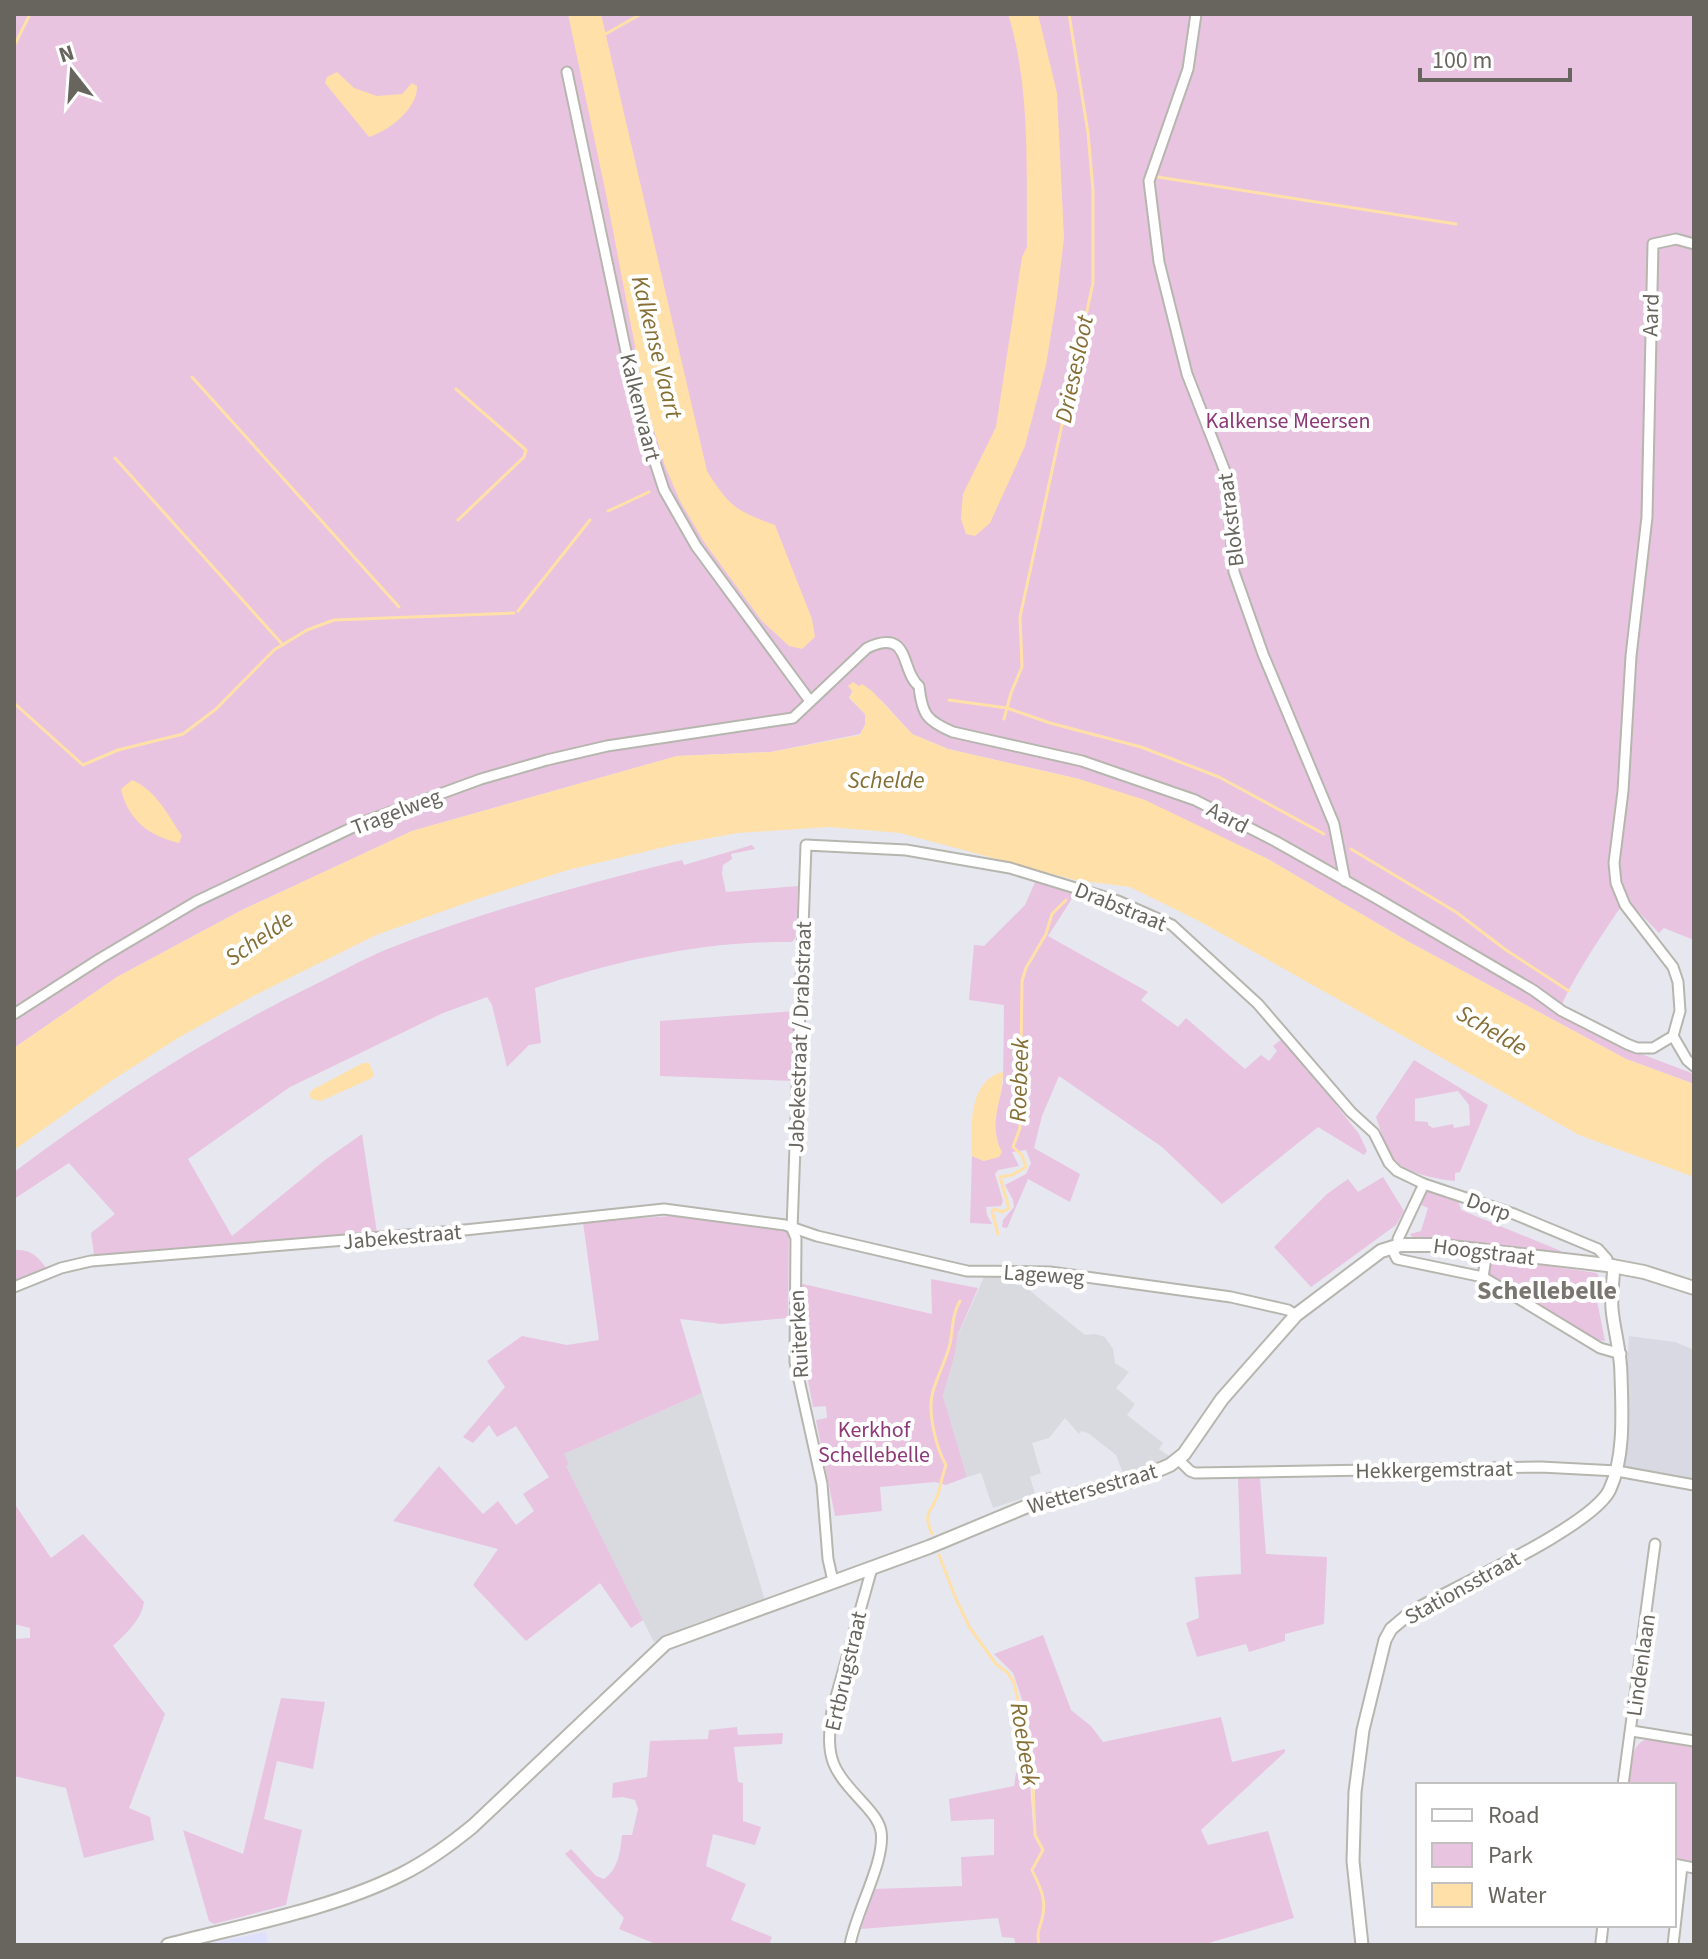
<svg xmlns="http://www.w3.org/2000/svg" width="1708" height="1959" viewBox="0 0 1708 1959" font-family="'Source Sans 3',sans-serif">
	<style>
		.commercial { fill: #dfe0fe }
		.industrial { fill: #d9dadf }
		.education { fill: #d8d9e3 }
		.green { fill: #e8c4e0; fill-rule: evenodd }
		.water { fill: #ffe0a9 }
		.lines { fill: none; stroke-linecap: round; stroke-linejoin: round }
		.stream { stroke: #ffe0a9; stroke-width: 3 }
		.minor-casing { stroke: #b6b6af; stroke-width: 13 }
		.tertiary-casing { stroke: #b6b6af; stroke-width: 15 }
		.secondary-casing { stroke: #b7b6ae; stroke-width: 16 }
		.minor { stroke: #fff; stroke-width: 9 }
		.tertiary { stroke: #fff; stroke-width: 11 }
		.secondary { stroke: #fff; stroke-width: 12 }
		.labels { text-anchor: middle; stroke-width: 8; stroke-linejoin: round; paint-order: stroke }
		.street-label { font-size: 22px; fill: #67655e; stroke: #fff }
		.park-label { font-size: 22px; fill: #8d3877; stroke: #fff }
		.water-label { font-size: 24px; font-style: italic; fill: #856f35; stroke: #fff }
		.quarter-label { font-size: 26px; font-weight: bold; fill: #79766f; stroke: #fff }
	</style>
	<rect width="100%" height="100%" fill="#e7e7f0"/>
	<path class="commercial" d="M266,1932L268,1945H202Z"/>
	<g class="industrial">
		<path d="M985,1275H1039L1029,1290L1085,1335L1095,1334L1105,1337L1113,1349L1115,1363L1129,1372L1116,1388L1135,1404L1127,1415L1163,1443L1159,1449L1169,1456L1144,1471L1117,1476L1123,1473L1116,1455L1088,1433L1081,1431L1079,1434L1065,1418L1049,1438L1032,1443L1041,1473L1030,1477L1035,1494L993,1508L981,1473L967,1477L943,1396L955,1354L958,1335Z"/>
		<path d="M702,1393L765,1600L696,1623L654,1642L565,1466L564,1454Z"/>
	</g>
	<path class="education" d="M1629,1336L1675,1342L1694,1350V1481L1621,1467Z"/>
	<g class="green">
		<path d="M14,14H1694V940L1664,928L1659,933L1630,903L1624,902C1610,923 1561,994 1560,1014L1636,1052L1694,1074V1084L1626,1059L1409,942L1266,858L1079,779L948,749L912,734L882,701L859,686L853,690L849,698L865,714V725L860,734L771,752L677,756L412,831L242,910L117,977L14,1048Z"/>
		<path d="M752,845L755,849L731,854L732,859L723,865L722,874L726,892L798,886L796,937L792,942C704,941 618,960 535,988L541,1043L529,1045L507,1067L492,1005L487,997L443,1013L290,1087L188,1159L232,1236L325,1160L362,1134L377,1233L218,1248L94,1255L91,1233L115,1214L69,1163L14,1199V1172C109,1101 207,1037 314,985C337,974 361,960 385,950C481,912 581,885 682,860L684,865Z"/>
		<path d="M1036,880L1075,894L1048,936L1148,992L1141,1000L1178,1027L1186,1018L1245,1069L1261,1055L1269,1061L1277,1051L1273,1046L1283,1038L1359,1134L1367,1151L1364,1155L1318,1127L1222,1204L1162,1147L1059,1076L1042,1116L1034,1148L1080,1174L1070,1202L1028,1179L1007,1228L1002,1227L1003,1220L1014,1207L1013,1200L1005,1185L1026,1174L1031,1163L1026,1150L1012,1152L1019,1166L998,1170L995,1174L1003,1201L1001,1206L986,1207L987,1215L992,1224L970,1223L972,1156L984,1161L998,1144L994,1123L1003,1083L1004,1005L969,1000L974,945L984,946L1025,905Z"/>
		<path d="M796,1011L793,1081L660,1076V1021Z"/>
		<path d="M1414,1060L1488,1105L1460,1172L1455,1173V1181C1440,1180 1405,1173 1394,1160C1386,1149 1381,1131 1376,1117ZM1458,1091L1469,1105L1470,1125L1454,1128L1453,1124L1433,1128L1428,1125V1122L1415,1121V1099Z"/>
		<path d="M1383,1177L1404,1211L1396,1225L1311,1287L1274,1247L1327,1194L1348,1179L1358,1192Z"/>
		<path d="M1432,1190L1458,1199L1461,1210L1561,1251L1560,1254L1413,1238L1410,1234L1421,1231L1428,1208L1421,1205L1426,1191Z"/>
		<path d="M686,1215L789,1231L788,1318L722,1324L680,1319L702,1393L564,1454L569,1464L566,1466L643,1620L631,1628L600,1583L526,1641L473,1585L498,1549L393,1521L439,1466L483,1514L498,1501L516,1525L534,1511L523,1494L549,1477L516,1426L497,1437L489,1425L473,1443L463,1437L505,1387L487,1361L522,1336L567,1345L599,1340L583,1222Z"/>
		<path d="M14,1250C32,1249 37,1256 48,1270L14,1293Z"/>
		<path d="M1492,1258L1597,1273L1602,1284L1594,1286L1605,1341C1585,1340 1510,1287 1489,1274Z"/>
		<path d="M931,1279L978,1288L958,1334L955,1354L943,1396L967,1477L946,1485L935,1482L880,1487L882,1511L835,1516L816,1420L827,1418L826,1406L813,1407L803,1354L799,1283L932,1314Z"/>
		<path d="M1238,1478H1260L1266,1554L1327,1557L1324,1624L1285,1634V1641L1249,1652L1246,1644L1197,1657L1186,1623L1199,1618L1195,1577L1241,1574Z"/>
		<path d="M14,1503L51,1558L83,1534L144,1602C141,1621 126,1633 113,1646L165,1714L129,1808L150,1817L154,1840L84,1858L66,1788L14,1776V1639L30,1638V1628L14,1624Z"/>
		<path d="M1043,1635L1071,1710L1091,1726L1103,1742L1221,1717L1232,1762L1285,1749V1752L1201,1830L1208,1845L1268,1831L1294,1918L1202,1945H1016L1014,1938L1002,1937L998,1918L861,1929L874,1889L962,1886L961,1857L994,1855V1819L951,1821L949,1799L1014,1786L1016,1773L1029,1769L1033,1825L1036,1769L1026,1711L1013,1673L994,1654Z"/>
		<path d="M281,1698L325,1702L313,1769L277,1761L264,1819L302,1830L286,1905L214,1924L209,1921L183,1830L243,1854Z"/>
		<path d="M737,1727L738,1735L783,1733L782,1744L734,1747L738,1782L743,1783V1821L761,1827L755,1845L713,1834L706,1866L746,1884L731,1920L772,1937L769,1945H658L619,1929L624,1918L565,1854L571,1849L596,1876L604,1879C619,1868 620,1852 622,1835H632L638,1809L635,1800L623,1797L612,1798L613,1783L647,1777L650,1741L708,1739L709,1730Z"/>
		<path d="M1649,1739L1694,1747V1863L1674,1860V1785H1629C1632,1768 1629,1742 1649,1739Z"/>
	</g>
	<g class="water">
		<path d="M568,14H601L707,471C729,506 736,511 775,525L812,619L815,637L802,649L789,646L762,621L704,542L680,501L665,466L646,404L606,194Z"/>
		<path d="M1008,14H1038L1057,93L1064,238L1057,297L1046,365L1025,446L990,523L975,536L966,534L961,519L963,494L996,427L1022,257L1027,247C1026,171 1031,87 1008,14Z"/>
		<path d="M337,72L354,88L377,96L402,94L412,83L417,86C418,109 388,131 369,137L325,83L327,77Z"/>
		<path d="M853,682L859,686L862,684L872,691L912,734L948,749L1079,779L1145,800L1266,858L1409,942L1626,1059L1694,1084V1177L1579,1135L1199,921L1130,887L1075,880L900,833L829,827L738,833L677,844L568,870L480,898L376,935L255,995L178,1038L111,1081L14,1150V1048L117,977L242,910L412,831L677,756L771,752L860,735L865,725V714L849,697L853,692L848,686Z"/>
		<path d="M132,780C156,790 168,815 182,836L179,843C149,836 128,820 121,789Z"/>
		<path d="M363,1063H369L374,1074L372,1078L321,1101L311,1099L309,1094L312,1090Z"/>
		<path d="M1003,1072C1003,1101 987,1123 1002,1152L999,1157L984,1161L972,1156C971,1128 968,1080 1003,1072Z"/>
	</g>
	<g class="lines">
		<g class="stream">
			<path d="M602,36L641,14"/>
			<path d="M14,46L30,14"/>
			<path d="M1158,177L1456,224"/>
			<path d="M192,377L399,607"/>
			<path d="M456,389L526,450L524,457L458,520"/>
			<path d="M115,458L283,645"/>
			<path d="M608,511L649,492"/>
			<path d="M518,611L590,520"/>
			<path d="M949,700L1007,708L1050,723L1141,747L1219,777L1324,834"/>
			<path d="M14,703L83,765L118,750L183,734L216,709L274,650L307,630L334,620L514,613"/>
			<path d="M1004,719L1011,693L1022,667L1020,617L1093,283V190L1088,133L1069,14"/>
			<path d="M1351,849L1456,912L1506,950L1569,991"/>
			<path d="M998,1234L992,1211L995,1209L1002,1212L1009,1208L1000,1177L1012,1175L1026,1167L1022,1155L1013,1147L1020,1128L1022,981L1026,968L1046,934L1052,914L1066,900"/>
			<path d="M932,1534C921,1509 934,1512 939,1491C941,1482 943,1474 946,1465C936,1448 927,1411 933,1391C938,1375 946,1360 950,1344C953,1329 952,1314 960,1301"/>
			<path d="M939,1555L956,1599L970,1628L996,1664L1008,1673L1014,1683L1032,1761L1035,1835L1043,1850L1032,1870C1039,1886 1046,1896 1043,1914C1041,1928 1036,1928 1039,1945"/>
		</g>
		<defs>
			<g id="minor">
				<path d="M1196,14L1188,69L1149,181L1159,262L1187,374L1226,474L1234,572L1263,654L1334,824L1345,881"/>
				<path d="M567,72L639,413L664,490L696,546L810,701"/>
				<path d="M14,1014L101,958L197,901L366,821L481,779L547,760L607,746L793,718L867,648C912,627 900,672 919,686C922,715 927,721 953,732L1082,761L1195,800L1275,841L1376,898L1533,990L1562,1011L1627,1044L1637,1048H1653L1673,1036L1680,1011L1678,982L1673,967L1625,905L1616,883L1614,863L1623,791L1631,656L1647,517L1653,244L1676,239L1694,244"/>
				<path d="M1673,1036L1687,1060L1694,1066"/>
				<path d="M1400,1245L1398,1239L1424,1184"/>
				<path d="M1391,1247L1397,1259L1483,1277L1600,1348L1621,1354"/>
				<path d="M1483,1277L1487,1251"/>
				<path d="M14,1287L61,1268L91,1261L455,1231L664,1209L785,1225L817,1236L967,1271L1050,1272L1231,1297L1288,1310L1296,1315"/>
				<path d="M1178,1459L1190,1471L1195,1473L1541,1467L1617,1471L1694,1485"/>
				<path d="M833,1581L828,1559L822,1484L795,1362L796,1238L792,1229L806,845L906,850L1010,868L1118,901L1172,925L1258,1004L1351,1112L1374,1133L1389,1163L1397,1171L1424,1184L1514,1214L1598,1249L1607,1259V1265"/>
				<path d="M1632,1731L1694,1741"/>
				<path d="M1623,1785L1655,1544"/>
				<path d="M1674,1864L1694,1868"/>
				<path d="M1601,1942L1603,1925"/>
				<path d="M850,1945C855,1913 886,1861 881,1831C879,1821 872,1813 865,1805C832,1769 825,1761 832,1711L872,1568"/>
				<path d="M1673,1945L1682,1866"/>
			</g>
			<path id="tertiary" d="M1362,1945L1353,1861L1355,1792L1363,1730L1385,1640L1391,1629L1410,1613C1451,1589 1594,1526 1610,1489C1625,1456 1622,1411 1621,1375C1621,1352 1614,1331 1612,1309C1611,1295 1613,1280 1614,1266"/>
			<path id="secondary" d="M168,1945C244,1925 333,1909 402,1874C428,1861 451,1844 473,1826L666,1643L929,1547L1030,1505L1138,1479L1170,1465L1184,1454L1222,1399L1296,1315L1381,1251L1400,1245H1434L1607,1265L1644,1272L1694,1288"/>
		</defs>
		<use href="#minor" class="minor-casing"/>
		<use href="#tertiary" class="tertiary-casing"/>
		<use href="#secondary" class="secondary-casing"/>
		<use href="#minor" class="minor"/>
		<use href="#tertiary" class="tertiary"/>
		<use href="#secondary" class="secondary"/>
	</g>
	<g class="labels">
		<g class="street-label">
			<text transform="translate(1650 315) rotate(-88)" y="8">Aard</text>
			<text transform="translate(641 407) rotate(76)" y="8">Kalkenvaart</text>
			<text transform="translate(1230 520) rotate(-97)" y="8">Blokstraat</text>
			<text transform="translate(396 811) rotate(-21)" y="8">Tragelweg</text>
			<text transform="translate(1228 817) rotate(27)" y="8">Aard</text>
			<text transform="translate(1121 906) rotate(22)" y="8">Drabstraat</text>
			<text transform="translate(799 1037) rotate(-88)" y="8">Jabekestraat / Drabstraat</text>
			<text transform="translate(1489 1206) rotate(20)" y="8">Dorp</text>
			<text transform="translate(402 1236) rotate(-5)" y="8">Jabekestraat</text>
			<text transform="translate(1484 1251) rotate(7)" y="8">Hoogstraat</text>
			<text transform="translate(1044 1274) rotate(4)" y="8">Lageweg</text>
			<text transform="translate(798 1334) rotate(-93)" y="8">Ruiterken</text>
			<text transform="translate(1434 1469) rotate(-1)" y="8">Hekkergemstraat</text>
			<text transform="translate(1092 1488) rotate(-16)" y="8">Wettersestraat</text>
			<text transform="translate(1462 1587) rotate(-29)" y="8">Stationsstraat</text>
			<text transform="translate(1640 1665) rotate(-82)" y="8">Lindenlaan</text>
			<text transform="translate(845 1671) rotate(-77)" y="8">Ertbrugstraat</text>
		</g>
		<g class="park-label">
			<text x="1288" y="428">Kalkense Meersen</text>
			<text x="874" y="1437">Kerkhof<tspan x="874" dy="25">Schellebelle</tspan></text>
		</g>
		<g class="water-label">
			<text transform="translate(657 347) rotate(76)" y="8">Kalkense Vaart</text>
			<text transform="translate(1074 369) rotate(-78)" y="8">Driesesloot</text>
			<text x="886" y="788">Schelde</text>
			<text transform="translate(259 938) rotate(-35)" y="8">Schelde</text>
			<text transform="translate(1492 1030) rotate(30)" y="8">Schelde</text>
			<text transform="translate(1019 1080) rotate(-88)" y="8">Roebeek</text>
			<text transform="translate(1025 1744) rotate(81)" y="8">Roebeek</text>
		</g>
		<g class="quarter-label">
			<text x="1547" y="1299">Schellebelle</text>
		</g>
	</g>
	<rect width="1708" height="1959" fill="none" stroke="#67655e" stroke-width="32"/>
	<rect x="1416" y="1783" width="260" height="144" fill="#ffffff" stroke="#c2c1bf" stroke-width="2"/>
	<rect x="1432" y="1809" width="40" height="12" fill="#ffffff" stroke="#c2c1bf" stroke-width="2"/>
	<text x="1488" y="1823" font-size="24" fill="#67655e">Road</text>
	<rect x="1432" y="1843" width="40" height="24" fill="#e8c4e0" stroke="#c2c1bf" stroke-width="2"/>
	<text x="1488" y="1863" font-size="24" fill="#67655e">Park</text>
	<rect x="1432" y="1883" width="40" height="24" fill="#ffe0a9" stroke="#c2c1bf" stroke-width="2"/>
	<text x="1488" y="1903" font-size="24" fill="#67655e">Water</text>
	<g transform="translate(72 72) rotate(343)" stroke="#ffffff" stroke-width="6" paint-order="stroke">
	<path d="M0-6L14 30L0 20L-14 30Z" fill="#67655e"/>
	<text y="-12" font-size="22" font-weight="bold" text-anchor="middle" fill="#67655e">N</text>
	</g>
	<path d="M1420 68v12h150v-12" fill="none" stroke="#67655e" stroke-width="4"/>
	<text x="1432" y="68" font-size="24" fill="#67655e" stroke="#ffffff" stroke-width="6" paint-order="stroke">100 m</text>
</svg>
